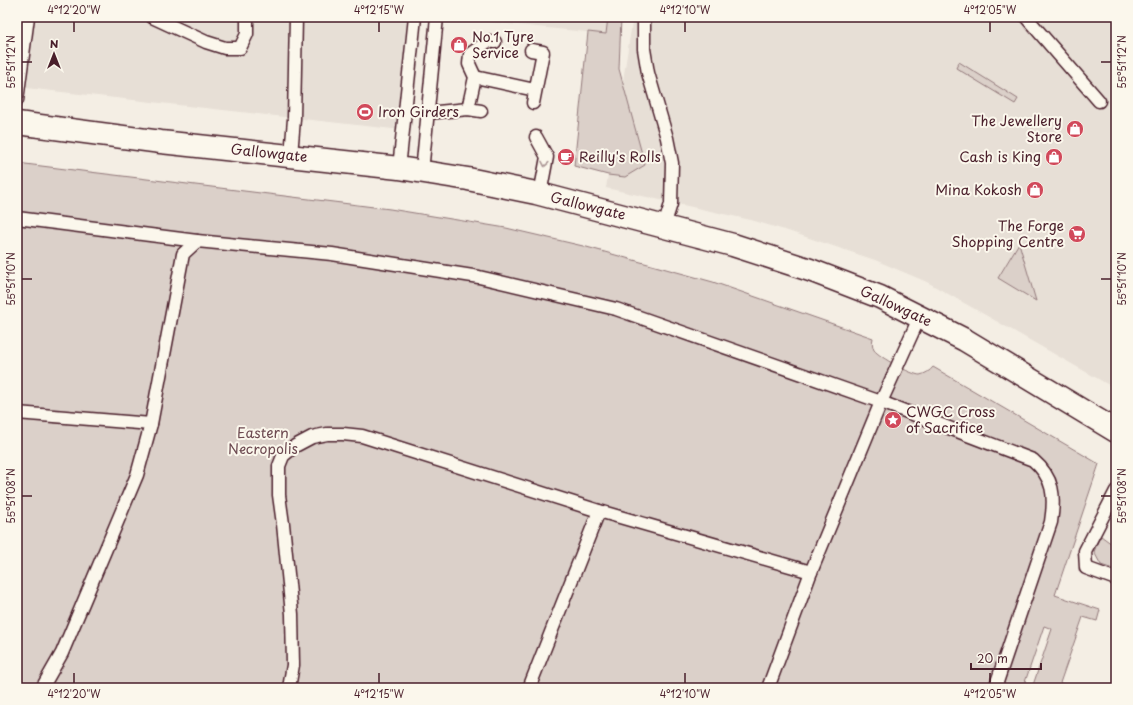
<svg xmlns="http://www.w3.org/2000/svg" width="1133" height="705" viewBox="0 0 1133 705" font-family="'Playpen Sans',sans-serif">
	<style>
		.built { fill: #e7dfd6 }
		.green { fill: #dbd0c9; stroke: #92787a }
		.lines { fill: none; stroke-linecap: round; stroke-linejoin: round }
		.lane-casing { stroke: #4a1f2b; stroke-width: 15 }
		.secondary-casing { stroke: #4a1f2b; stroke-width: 25 }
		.lane { stroke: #fbf7ec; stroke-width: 12 }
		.secondary { stroke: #fbf7ec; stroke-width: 22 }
		.oneway { stroke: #ab9695 }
		.ticks { fill: none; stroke: #4a1f2b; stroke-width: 1.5 }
		.labels { text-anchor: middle; stroke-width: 4; stroke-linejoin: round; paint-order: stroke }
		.poi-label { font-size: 14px; fill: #4a1f2b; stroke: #fbf7ec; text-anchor: start }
		.street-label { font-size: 14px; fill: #4a1f2b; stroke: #fbf7ec }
		.park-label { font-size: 14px; fill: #6e4b52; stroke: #fbf7ec }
		.neatline { fill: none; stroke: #4a1f2b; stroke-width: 1.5 }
		.ticks-label { font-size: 10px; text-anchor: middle; fill: #4a1f2b }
	</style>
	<rect width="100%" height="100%" fill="#f4eee4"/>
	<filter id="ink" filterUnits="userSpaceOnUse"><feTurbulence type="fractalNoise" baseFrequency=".025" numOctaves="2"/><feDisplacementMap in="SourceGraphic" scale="8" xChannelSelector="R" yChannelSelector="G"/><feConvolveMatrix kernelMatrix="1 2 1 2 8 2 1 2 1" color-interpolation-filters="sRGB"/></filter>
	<g filter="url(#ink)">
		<g class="built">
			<path d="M17,17H423L411,131L17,87Z"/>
			<path d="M440,17H608L606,34Z"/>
			<path d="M633,17H1116V389L927,282L875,260L788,231L751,220L606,188Z"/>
		</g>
		<g class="green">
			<path d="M608,17H621L619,69L645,165L625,177L608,175L574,166L588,32L606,34Z"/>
			<path d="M959,62L1018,99L1015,104L956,68Z"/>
			<path d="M17,163L390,209L506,228L583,246L713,282L873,338C872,342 872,346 874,350C879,357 912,375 920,375C925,374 930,371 933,367L1099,464L1055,595L1100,610L1097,621L1083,617L1060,683L1069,686L1068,688H1032L1052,629L1044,626L1023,688H17Z"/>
			<path d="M1019,243L1036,301L998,278Z"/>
			<path d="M1101,536L1116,547V570L1101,565L1094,552L1098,541Z"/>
		</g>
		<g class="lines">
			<defs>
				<g id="lane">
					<path d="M152,17L206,42L225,48H240L247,34V17"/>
					<path d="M644,17V49L648,73L667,138L672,163L671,204L664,226"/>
					<path d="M1026,17L1099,101"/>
					<path d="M531,50L543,52L533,103"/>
					<path d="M475,77L535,90"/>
					<path d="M17,100L28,17"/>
					<path d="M468,109L475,77L469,64L470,54L488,41L495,42"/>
					<path d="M428,113L468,109L481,111"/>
					<path d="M536,137L547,157L540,194"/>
					<path d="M291,155L294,119L296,17"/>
					<path d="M399,168L415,17"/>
					<path d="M422,172L437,17"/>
					<path d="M17,218L197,241"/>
					<path d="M17,413L151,424"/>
					<path d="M1116,491L1085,551L1086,568L1116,579"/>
					<path d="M42,688L62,653L137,475L151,424L183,254L197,241L332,254L479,277L616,309L881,402L1033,460C1054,478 1055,496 1051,522L995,688"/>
					<path d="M289,688L293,665L292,614L283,524L279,495V466L283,456L295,446L312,437L327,434H343L362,436L599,511L811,572"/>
					<path d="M529,688L599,511"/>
					<path d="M768,688L811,572L881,402L920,316"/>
				</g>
				<path id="secondary" d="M17,123L161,142L399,168L468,179L536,193L733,245L810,270L880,297L965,340L1116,431"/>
			</defs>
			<use href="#lane" class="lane-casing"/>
			<use href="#secondary" class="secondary-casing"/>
			<use href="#lane" class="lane"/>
			<use href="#secondary" class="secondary"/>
		</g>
		<defs><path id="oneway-chevron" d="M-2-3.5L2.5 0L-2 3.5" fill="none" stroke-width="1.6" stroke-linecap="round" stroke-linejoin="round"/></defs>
		<use class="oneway" href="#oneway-chevron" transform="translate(545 164) rotate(100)"/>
	</g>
	<path class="ticks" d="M74,22V32M379,22V32M685,22V32M990,22V32M22,62H32M1101,62H1111M22,279H32M1101,279H1111M22,496H32M1101,496H1111M74,673V683M379,673V683M685,673V683M990,673V683"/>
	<defs>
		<symbol id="shop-disc" viewBox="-11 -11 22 22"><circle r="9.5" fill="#d1495b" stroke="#fbf7ec"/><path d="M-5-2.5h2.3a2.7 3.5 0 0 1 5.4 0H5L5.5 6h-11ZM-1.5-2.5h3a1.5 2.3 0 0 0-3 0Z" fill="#fff"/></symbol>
		<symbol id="stadium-disc" viewBox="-11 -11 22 22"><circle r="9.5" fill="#d1495b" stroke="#fbf7ec"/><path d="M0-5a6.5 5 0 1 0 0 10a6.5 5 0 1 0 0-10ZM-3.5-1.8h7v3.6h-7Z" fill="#fff"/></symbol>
		<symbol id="cafe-disc" viewBox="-11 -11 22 22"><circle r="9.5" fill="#d1495b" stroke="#fbf7ec"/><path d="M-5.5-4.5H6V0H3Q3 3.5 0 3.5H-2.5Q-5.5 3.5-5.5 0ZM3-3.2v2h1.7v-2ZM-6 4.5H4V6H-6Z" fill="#fff"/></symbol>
		<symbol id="supermarket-disc" viewBox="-11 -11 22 22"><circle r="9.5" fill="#d1495b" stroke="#fbf7ec"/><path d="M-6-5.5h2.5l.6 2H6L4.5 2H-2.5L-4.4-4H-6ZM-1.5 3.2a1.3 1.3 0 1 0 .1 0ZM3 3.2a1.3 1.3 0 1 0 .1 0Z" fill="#fff"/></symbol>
		<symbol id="sight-disc" viewBox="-11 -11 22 22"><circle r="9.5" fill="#d1495b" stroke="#fbf7ec"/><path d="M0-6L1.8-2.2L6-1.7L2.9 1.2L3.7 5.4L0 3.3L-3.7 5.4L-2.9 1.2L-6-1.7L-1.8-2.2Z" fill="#fff"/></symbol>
	</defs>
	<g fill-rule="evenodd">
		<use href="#shop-disc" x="449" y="35" width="20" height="20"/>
		<use href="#stadium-disc" x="355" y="102" width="20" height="20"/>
		<use href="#shop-disc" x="1065" y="119" width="20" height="20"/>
		<use href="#cafe-disc" x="556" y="147" width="20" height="20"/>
		<use href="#shop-disc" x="1044" y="147" width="20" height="20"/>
		<use href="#shop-disc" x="1025" y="180" width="20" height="20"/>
		<use href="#supermarket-disc" x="1067" y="224" width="20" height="20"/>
		<use href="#sight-disc" x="883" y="410" width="20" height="20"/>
	</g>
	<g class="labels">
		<g class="poi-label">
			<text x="472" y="42">No.1 Tyre<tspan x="472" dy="16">Service</tspan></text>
			<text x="378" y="117">Iron Girders</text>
			<text x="1062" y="126" text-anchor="end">The Jewellery<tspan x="1062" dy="16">Store</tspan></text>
			<text x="579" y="162">Reilly's Rolls</text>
			<text x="1041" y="162" text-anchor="end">Cash is King</text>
			<text x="1022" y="195" text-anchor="end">Mina Kokosh</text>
			<text x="1064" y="231" text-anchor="end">The Forge<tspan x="1064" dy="16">Shopping Centre</tspan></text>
			<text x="906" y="417">CWGC Cross<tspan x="906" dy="16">of Sacrifice</tspan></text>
		</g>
		<g class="street-label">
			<text transform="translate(269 153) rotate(6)" y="5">Gallowgate</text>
			<text transform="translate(588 206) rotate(14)" y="5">Gallowgate</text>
			<text transform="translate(896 306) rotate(25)" y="5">Gallowgate</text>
		</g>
		<g class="park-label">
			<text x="263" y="438">Eastern<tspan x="263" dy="16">Necropolis</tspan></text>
		</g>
	</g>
	<rect width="1133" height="705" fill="none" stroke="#fbf7ec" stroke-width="44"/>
	<g transform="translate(54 54)" stroke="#fbf7ec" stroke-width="3" paint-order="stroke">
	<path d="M0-3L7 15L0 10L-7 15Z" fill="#4a1f2b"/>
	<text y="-6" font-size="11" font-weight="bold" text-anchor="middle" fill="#4a1f2b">N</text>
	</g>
	<path d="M971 663v6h70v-6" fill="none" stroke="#4a1f2b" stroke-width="2"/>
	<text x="977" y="663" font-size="12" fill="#4a1f2b" stroke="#fbf7ec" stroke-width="3" paint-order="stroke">20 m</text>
	<rect x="22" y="22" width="1089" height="661" class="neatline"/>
	<g class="ticks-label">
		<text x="74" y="14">4°12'20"W</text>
		<text x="379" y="14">4°12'15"W</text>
		<text x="685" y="14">4°12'10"W</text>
		<text x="990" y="14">4°12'05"W</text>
		<text transform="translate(11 62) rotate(-90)" y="4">55°51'12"N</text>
		<text transform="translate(1122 62) rotate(-90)" y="4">55°51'12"N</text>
		<text transform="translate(11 279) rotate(-90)" y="4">55°51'10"N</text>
		<text transform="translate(1122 279) rotate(-90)" y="4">55°51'10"N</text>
		<text transform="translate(11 496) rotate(-90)" y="4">55°51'08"N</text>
		<text transform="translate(1122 496) rotate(-90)" y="4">55°51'08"N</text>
		<text x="74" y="698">4°12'20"W</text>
		<text x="379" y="698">4°12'15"W</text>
		<text x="685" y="698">4°12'10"W</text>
		<text x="990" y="698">4°12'05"W</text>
	</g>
</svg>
